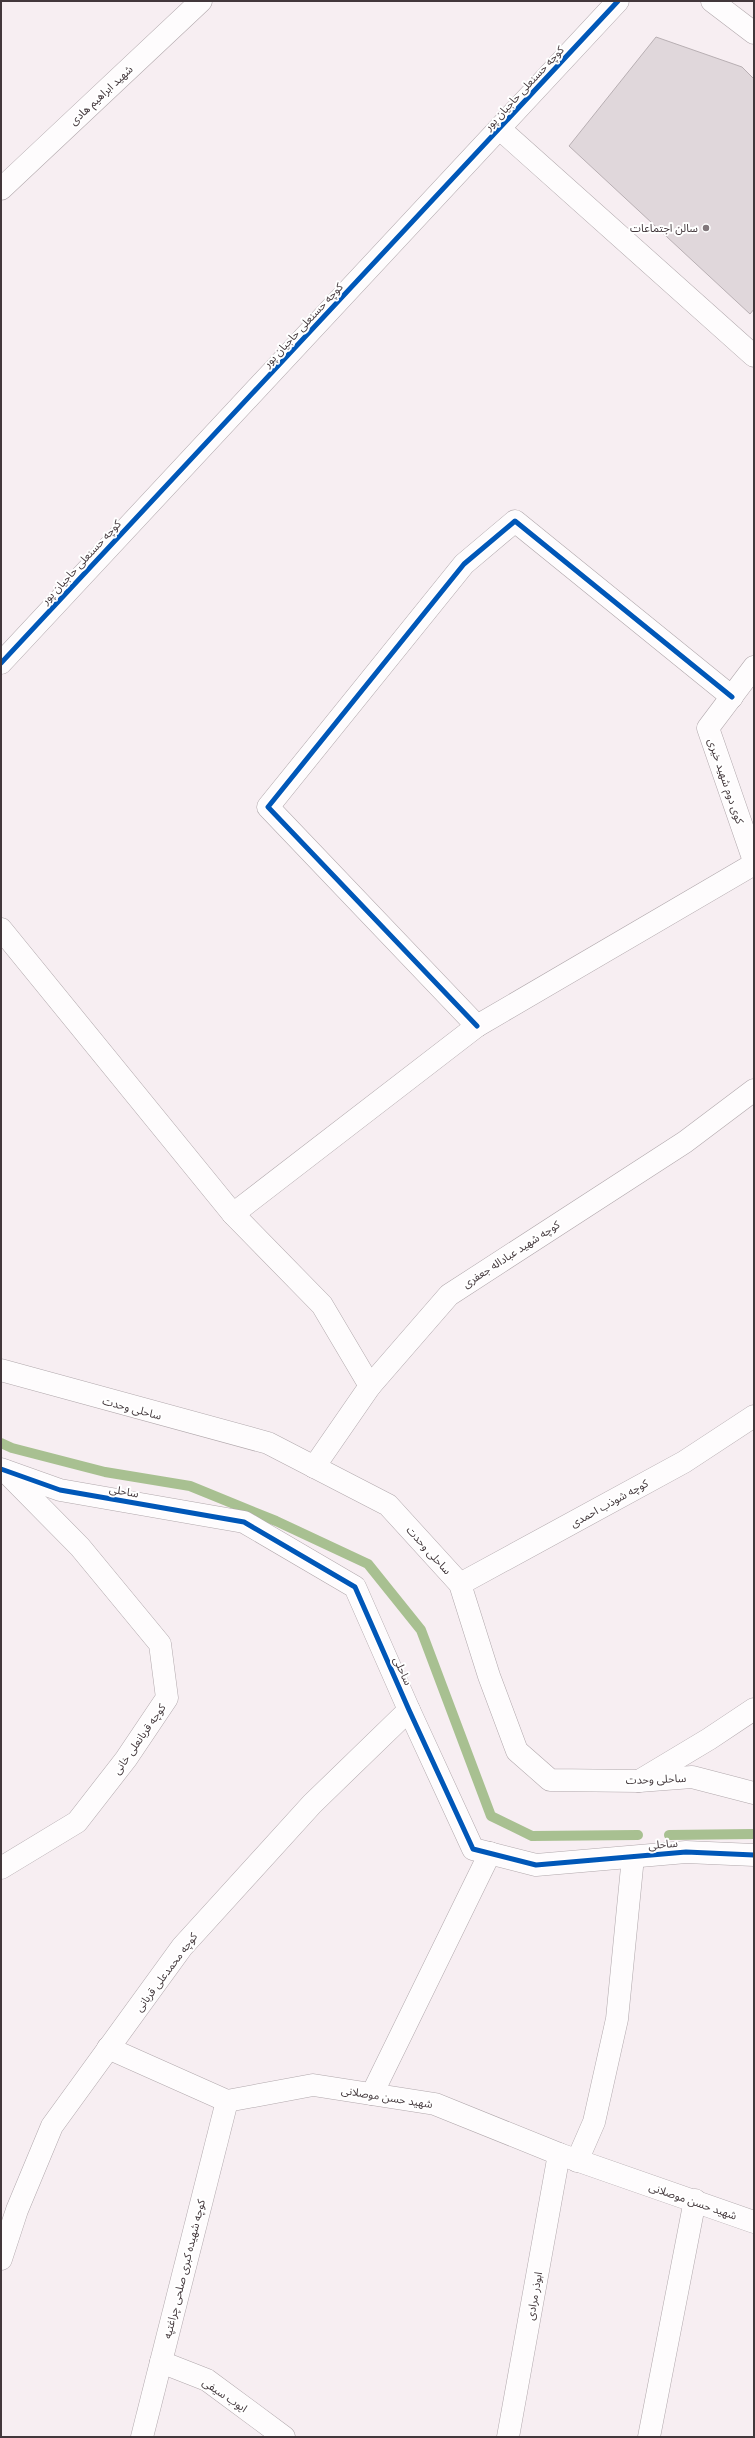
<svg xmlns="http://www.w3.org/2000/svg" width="755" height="2438" viewBox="0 0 755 2438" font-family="Raleway,'Noto Sans Arabic',sans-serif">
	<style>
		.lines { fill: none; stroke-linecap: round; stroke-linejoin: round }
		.stream { stroke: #a8c091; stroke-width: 10 }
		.building { fill: #e0d7db; stroke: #b8afb3 }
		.street-casing { stroke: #b1a8ac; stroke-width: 23 }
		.secondary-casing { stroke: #b1a8ac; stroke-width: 23 }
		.street { stroke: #fefcfd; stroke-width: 22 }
		.secondary { stroke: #fefcfd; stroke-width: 22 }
		.cycleway-casing { stroke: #fff; stroke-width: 8 }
		.cycleway { stroke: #0057b8; stroke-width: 5 }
		.poi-dot { fill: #81777b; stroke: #fff; stroke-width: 1.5 }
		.labels { text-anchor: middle; stroke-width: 4; stroke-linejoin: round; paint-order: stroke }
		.street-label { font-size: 11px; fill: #42373b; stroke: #fff }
		.poi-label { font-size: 11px; fill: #42373b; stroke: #fff; text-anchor: end }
	</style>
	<rect width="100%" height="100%" fill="#f7eef2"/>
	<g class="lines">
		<g class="stream">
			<path d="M1,1443L12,1448L105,1472L190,1486L276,1521L368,1564L421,1630L491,1816L532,1836L638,1835"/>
			<path d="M669,1835L754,1834"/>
		</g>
	</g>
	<path class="building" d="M656,37L742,67L754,79V309L750,314L569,146Z"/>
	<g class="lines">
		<defs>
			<g id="street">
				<path d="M500,129L754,356"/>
				<path d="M1,189L201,1"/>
				<path d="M1,663L618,1"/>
				<path d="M754,667L708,728L754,861"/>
				<path d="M1,929L233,1214L322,1305L370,1386"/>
				<path d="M477,1026L268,807L464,564L515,521L732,697"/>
				<path d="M233,1214L477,1026L754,864"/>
				<path d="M314,1467L370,1386L449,1295L685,1142L754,1090"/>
				<path d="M460,1584L684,1462L754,1416"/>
				<path d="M639,1781L709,1739L754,1709"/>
				<path d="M1,1868L77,1822L126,1759L167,1698L160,1644L80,1547L5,1471"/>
				<path d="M108,2048L227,2101L313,2085L435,2104L559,2154L754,2222"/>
				<path d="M372,2094L490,1853"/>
				<path d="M577,2161L594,2122L617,2019L633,1857"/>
				<path d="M1,2259L17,2210L52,2126L182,1947L312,1804L409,1710"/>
				<path d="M161,2362L207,2380L284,2437"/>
				<path d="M142,2437L227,2101"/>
				<path d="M508,2437L559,2154"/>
				<path d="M649,2437L695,2200"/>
			</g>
			<g id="secondary">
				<path d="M712,1L754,33"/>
				<path d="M1,1370L268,1443L388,1505L460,1584L489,1676L517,1751L550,1780L639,1781L692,1777L754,1793"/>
				<path d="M1,1469L60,1490L244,1522L355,1587L409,1710L473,1849L536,1865L686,1852L754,1855"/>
			</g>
		</defs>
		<use href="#street" class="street-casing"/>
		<use href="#secondary" class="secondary-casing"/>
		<use href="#street" class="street"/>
		<use href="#secondary" class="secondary"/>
		<defs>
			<g id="cycleway">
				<path d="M1,663L618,1"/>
				<path d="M477,1026L268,807L464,564L515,521L732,697"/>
				<path d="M1,1469L60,1490L244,1522L355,1587L409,1710L473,1849L536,1865L686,1852L754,1855"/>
			</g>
		</defs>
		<use href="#cycleway" class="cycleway-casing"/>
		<use href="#cycleway" class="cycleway"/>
	</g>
	<circle class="poi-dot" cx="706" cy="228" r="4"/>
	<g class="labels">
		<g class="street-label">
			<text transform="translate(524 88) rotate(-47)" y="4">کوچه حسنعلی حاجیان پور</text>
			<text transform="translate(101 95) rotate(-43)" y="4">شهید ابراهیم هادی</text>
			<text transform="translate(303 325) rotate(-47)" y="4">کوچه حسنعلی حاجیان پور</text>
			<text transform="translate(81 562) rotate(-47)" y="4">کوچه حسنعلی حاجیان پور</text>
			<text transform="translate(726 781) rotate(71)" y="4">کوی دوم شهید خیری</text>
			<text transform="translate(511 1254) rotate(-33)" y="4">کوچه شهید عباداله جعفری</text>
			<text transform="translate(132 1408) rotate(15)" y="4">ساحلی وحدت</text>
			<text transform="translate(124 1491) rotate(10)" y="4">ساحلی</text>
			<text transform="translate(609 1503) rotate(-29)" y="4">کوچه شوذب احمدی</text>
			<text transform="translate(429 1550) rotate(48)" y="4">ساحلی وحدت</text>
			<text transform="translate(403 1671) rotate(66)" y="4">ساحلی</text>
			<text transform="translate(139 1739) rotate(-55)" y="4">کوچه قربانعلی خانی</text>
			<text transform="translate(656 1779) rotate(-2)" y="4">ساحلی وحدت</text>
			<text transform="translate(663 1844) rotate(-5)" y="4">ساحلی</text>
			<text transform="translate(166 1972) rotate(-53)" y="4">کوچه محمدعلی قربانی</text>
			<text transform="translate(387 2097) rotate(9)" y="4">شهید حسن موصلانی</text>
			<text transform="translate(693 2201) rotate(19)" y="4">شهید حسن موصلانی</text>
			<text transform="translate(184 2269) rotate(-76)" y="4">کوچه شهیده کبری صلحی چراغتپه</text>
			<text transform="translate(534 2296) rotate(-80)" y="4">ابوذر مرادی</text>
			<text transform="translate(225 2395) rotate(34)" y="4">ایوب سیفی</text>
		</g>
		<g class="poi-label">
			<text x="698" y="232">سالن اجتماعات</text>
		</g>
	</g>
	<rect width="755" height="2438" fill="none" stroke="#42373b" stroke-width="4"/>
</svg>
